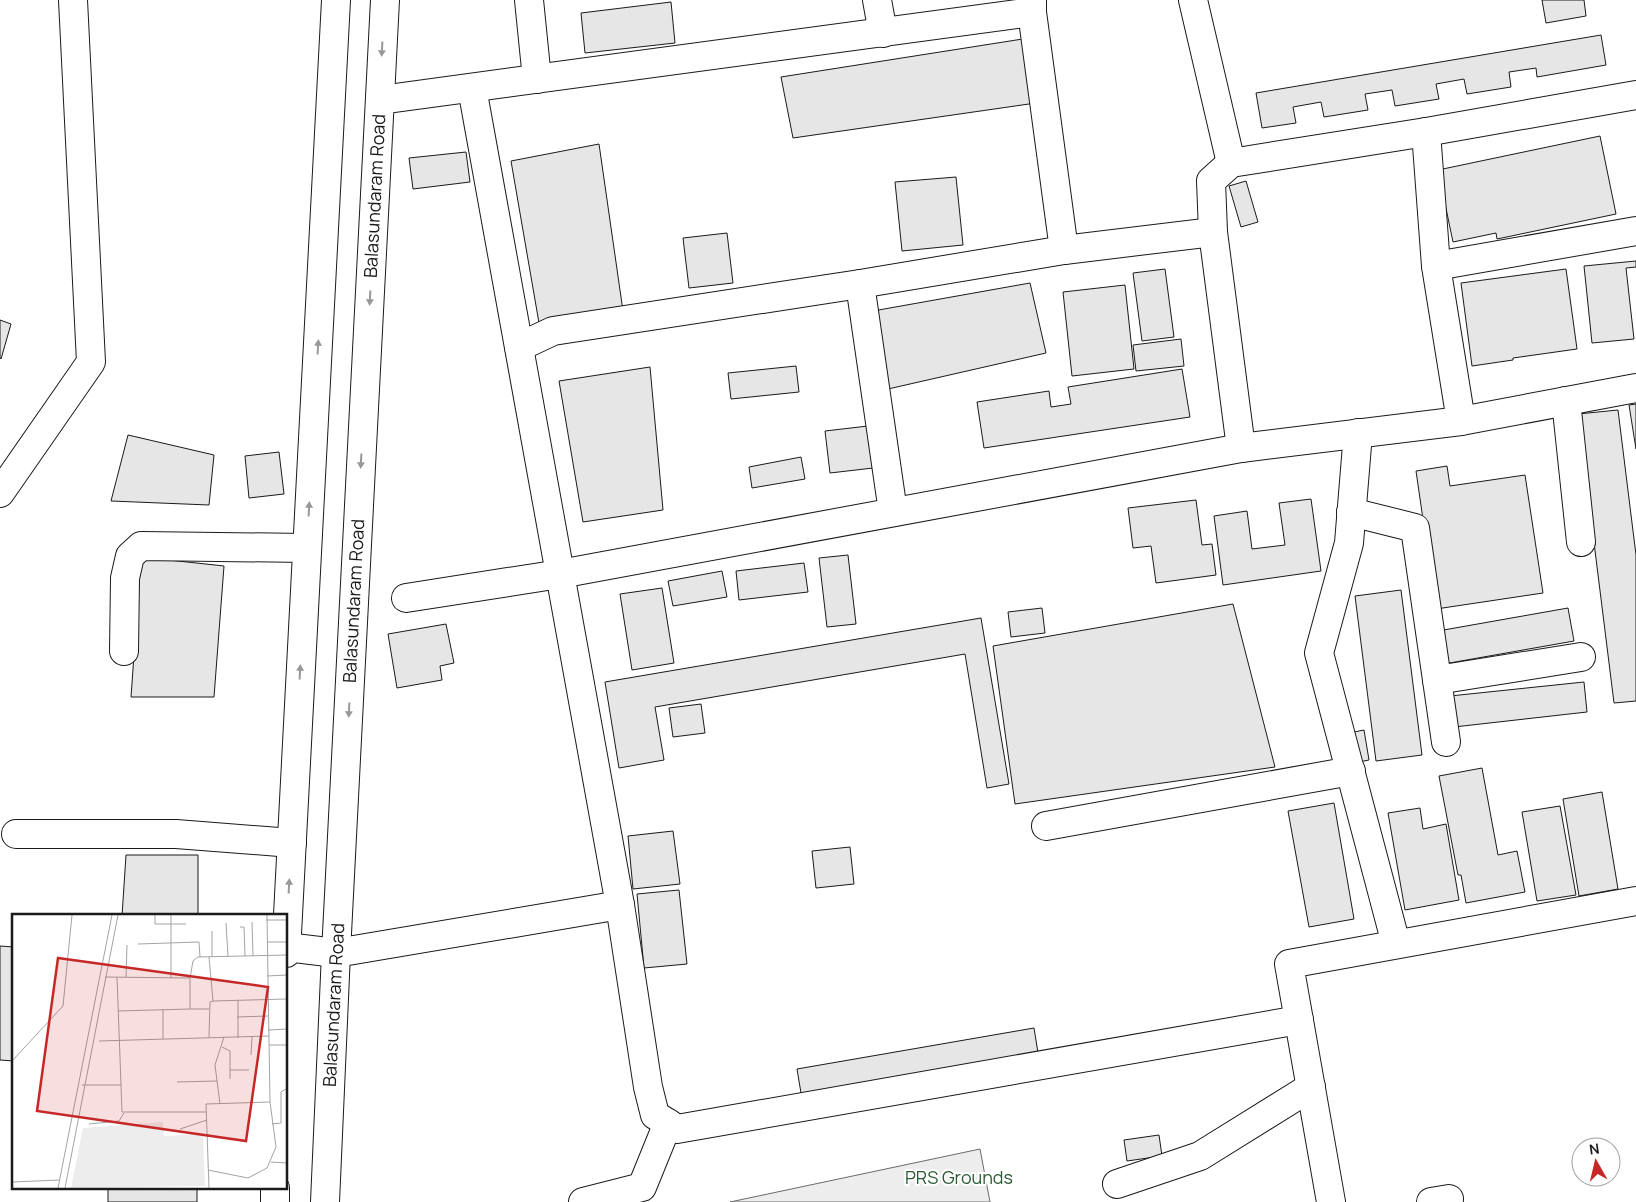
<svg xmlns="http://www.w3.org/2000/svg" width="1636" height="1202" viewBox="0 0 1636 1202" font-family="Manrope,sans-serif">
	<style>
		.built { fill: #ededed; stroke: #6a6a6a }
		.building { fill: #e6e6e6; stroke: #1a1a1a }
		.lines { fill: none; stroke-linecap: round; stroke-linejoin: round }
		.minor-casing { stroke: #1a1a1a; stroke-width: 30 }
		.major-casing { stroke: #1a1a1a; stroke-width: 30 }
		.minor { stroke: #fff; stroke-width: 28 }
		.major { stroke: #fff; stroke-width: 28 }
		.oneway { fill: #989898 }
		.labels { text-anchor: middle; stroke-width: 4; stroke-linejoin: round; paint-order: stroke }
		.street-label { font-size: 18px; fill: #1a1a1a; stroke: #fff }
		.park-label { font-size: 18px; fill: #2b5a34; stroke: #fff }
		.inset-road { fill: none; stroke: #a3a3a3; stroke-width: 1 }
		.view { fill: #c62828; fill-opacity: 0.15; stroke: #c62828; stroke-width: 2.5 }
		.inset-edge { fill: none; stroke: #1a1a1a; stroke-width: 2.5 }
	</style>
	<rect width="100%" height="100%" fill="#fff"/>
	<path class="built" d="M980,1149L990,1202H730Z"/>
	<g class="building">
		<path d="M1542,0H1584L1586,16L1546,23Z"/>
		<path d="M671,2L675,43L585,53L581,13Z"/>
		<path d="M1601,35L1606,65L1537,77L1536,68L1509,72L1511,87L1467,94L1464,79L1436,84L1439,99L1395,106L1392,90L1365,94L1368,110L1324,117L1321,102L1293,107L1296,123L1262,128L1256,93Z"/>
		<path d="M1029,38L1036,103L793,138L781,77Z"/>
		<path d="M1600,136L1616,214L1497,239L1496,233L1453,242L1438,170Z"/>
		<path d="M599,144L623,311L539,323L511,161Z"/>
		<path d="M466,152L470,182L413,189L409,158Z"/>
		<path d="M956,177L963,245L902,251L895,182Z"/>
		<path d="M1246,181L1258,222L1241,227L1229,186Z"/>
		<path d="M727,233L733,283L689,288L683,238Z"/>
		<path d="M1636,261V267L1626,268L1634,339L1592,343L1584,266Z"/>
		<path d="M1165,269L1174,337L1142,341L1133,273Z"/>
		<path d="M1566,269L1577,349L1513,358V360L1472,366L1461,283Z"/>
		<path d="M1030,283L1046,353L888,389L873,311Z"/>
		<path d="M1125,285L1134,369L1072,376L1063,292Z"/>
		<path d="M0,320L11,324L1,359L0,358Z"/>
		<path d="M1181,339L1184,366L1136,371L1133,345Z"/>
		<path d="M796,366L799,392L731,399L728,373Z"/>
		<path d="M650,367L663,510L583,522L559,381Z"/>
		<path d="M1182,369L1190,417L984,448L977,402L1049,391L1051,407L1071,404L1068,387Z"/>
		<path d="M1636,404V449L1629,405Z"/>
		<path d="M1618,410L1636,555V701L1614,703L1578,414Z"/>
		<path d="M868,426L873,468L830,473L825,431Z"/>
		<path d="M128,435L214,455L209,505L111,501Z"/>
		<path d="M279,452L284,494L249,498L245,456Z"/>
		<path d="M801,457L805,479L752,488L749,467Z"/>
		<path d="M1447,466L1450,486L1525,475L1543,593L1436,609L1416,471Z"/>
		<path d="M1311,499L1321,571L1223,585L1214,516L1247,511L1252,549L1285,545L1279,503Z"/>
		<path d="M1196,500L1202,545L1212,544L1216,575L1156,583L1151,546L1133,548L1128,508Z"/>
		<path d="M848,555L856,624L827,627L819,558Z"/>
		<path d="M141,557L224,566L214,697H131Z"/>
		<path d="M804,563L808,592L739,600L736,571Z"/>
		<path d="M722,571L727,597L673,606L668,581Z"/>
		<path d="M662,588L674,663L632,670L620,594Z"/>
		<path d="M1401,590L1422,755L1376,761L1355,596Z"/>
		<path d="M1233,604L1275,767L1015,804L993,646Z"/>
		<path d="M1042,608L1045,633L1011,637L1008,612Z"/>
		<path d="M1568,608L1574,641L1444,664L1438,631Z"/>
		<path d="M981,618L1009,784L987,788L965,654L655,707L664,760L619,768L605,682Z"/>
		<path d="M446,624L454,663L440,666L442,680L397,688L388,634Z"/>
		<path d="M1584,682L1587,712L1454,727L1450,696Z"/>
		<path d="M701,704L705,733L673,737L669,708Z"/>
		<path d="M1364,730L1369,760L1359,762L1354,732Z"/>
		<path d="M1482,768L1498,855L1517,851L1525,892L1466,903L1461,875H1458L1439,776Z"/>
		<path d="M1602,792L1618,889L1579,896L1563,799Z"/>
		<path d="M1334,803L1354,919L1309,927L1288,811Z"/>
		<path d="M1560,806L1576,895L1537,901L1522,812Z"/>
		<path d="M1420,808L1423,829L1446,824L1459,900L1405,910L1388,813Z"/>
		<path d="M673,831L680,884L633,889L628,836Z"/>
		<path d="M850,847L854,884L816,888L812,851Z"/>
		<path d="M126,855H198V916H122Z"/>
		<path d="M679,890L687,964L644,968L637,894Z"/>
		<path d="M0,946L14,947V1061L0,1060Z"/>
		<path d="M1034,1028L1039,1059L802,1099L797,1069Z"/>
		<path d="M1159,1135L1162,1156L1127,1161L1124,1140Z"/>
		<rect x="108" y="1188" width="89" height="14"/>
	</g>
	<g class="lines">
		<defs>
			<g id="minor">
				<path d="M529,0L537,79"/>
				<path d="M877,0L883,33"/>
				<path d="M1193,0L1231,163"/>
				<path d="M1032,12L1064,250L1213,232"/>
				<path d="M472,88L620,905L648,1087L655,1115L677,1129L1299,1020"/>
				<path d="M380,100L1032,12V0"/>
				<path d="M1426,132L1436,266L1461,421"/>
				<path d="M1436,266L1636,231"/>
				<path d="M860,284L893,512"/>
				<path d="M519,347L553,331L860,284L1064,250"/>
				<path d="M1566,401L1581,542"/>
				<path d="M1358,433L1349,543L1319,653L1396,944"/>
				<path d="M1241,448L1213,232L1211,181L1231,163L1426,132L1636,95"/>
				<path d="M0,493L91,362L73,0"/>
				<path d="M1351,512L1415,528L1446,742"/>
				<path d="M406,598L560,574L1241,448L1461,421L1636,388"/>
				<path d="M124,651L125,578L130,556L141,546L307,548"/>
				<path d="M1437,680L1581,657"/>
				<path d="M1046,826L1351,771"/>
				<path d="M16,834H176L292,843"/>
				<path d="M286,947L336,953L620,905"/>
				<path d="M1117,1184L1200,1156L1311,1087"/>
				<path d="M583,1202L642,1187L668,1123"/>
				<path d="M1331,1202L1289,964L1636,901"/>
				<path d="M1431,1202L1449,1199"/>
			</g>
			<g id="major">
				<path d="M286,953L336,0"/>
				<path d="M275,1202V1188"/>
				<path d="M325,1202L336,953L385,0"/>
			</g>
		</defs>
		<use href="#minor" class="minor-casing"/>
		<use href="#major" class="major-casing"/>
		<use href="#minor" class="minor"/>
		<use href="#major" class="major"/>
	</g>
	<defs><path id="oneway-solid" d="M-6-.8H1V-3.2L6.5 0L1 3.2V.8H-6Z" transform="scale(1.25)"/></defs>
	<g class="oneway">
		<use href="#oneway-solid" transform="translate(382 49) rotate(93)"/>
		<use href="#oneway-solid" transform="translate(370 298) rotate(93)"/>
		<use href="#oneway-solid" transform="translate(318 347) rotate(-87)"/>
		<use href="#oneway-solid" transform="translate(361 461) rotate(93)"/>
		<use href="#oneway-solid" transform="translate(309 509) rotate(-87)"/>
		<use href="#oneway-solid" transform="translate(300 672) rotate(-87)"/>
		<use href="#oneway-solid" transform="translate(349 710) rotate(93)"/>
		<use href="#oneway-solid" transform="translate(289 886) rotate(-87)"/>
	</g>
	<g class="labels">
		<g class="street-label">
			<text transform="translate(375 196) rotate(-87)" y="6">Balasundaram Road</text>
			<text transform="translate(354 601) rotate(-87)" y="6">Balasundaram Road</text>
			<text transform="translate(334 1005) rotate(-87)" y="6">Balasundaram Road</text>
		</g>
		<g class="park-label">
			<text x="959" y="1184">PRS Grounds</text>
		</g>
	</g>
	<g transform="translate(12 914)">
		<rect width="275" height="275" fill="#fff"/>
		<path d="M151,208L152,222L191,220L193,272L59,274L71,214Z" fill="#ededed"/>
		<path class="inset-road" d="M143,1V10H174M159,1V64M254,6H275M240,8L241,42M214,9L216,42M228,13H232L233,42M200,17V43M255,28H275M126,30L187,28L188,43M197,43L201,87M255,62L275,61M93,63L178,64L181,47L186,43L275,41M105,63L110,198H194M114,63L115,31M178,64V95H197M151,95V125M106,97L178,95M225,103L256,102M256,116L275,115M197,123L198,88L201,87L275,85M226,124V86M87,127L257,122M257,131H275M210,133L218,137V165M239,141L240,123M0,147L51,92L60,1M218,156H237M165,168L205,167M70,171H109M208,190L203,151L212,123M77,210L107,207L112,199M260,210L269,209V178L274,175M168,215L195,206M259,248L275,249M196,256L236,264L255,254L264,233L258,188M0,268L48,266M46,274L100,1M53,274L106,1M197,274L194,190L258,188L255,1"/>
		<path class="view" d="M46,44L256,73L234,227L25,197Z"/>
		<rect width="275" height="275" class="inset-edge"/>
	</g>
	<g transform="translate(1596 1162) rotate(352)"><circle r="24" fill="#ffffff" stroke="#a3a3a3"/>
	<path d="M0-4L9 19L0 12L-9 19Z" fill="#c62828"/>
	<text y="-8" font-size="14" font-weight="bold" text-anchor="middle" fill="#1a1a1a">N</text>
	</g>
</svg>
